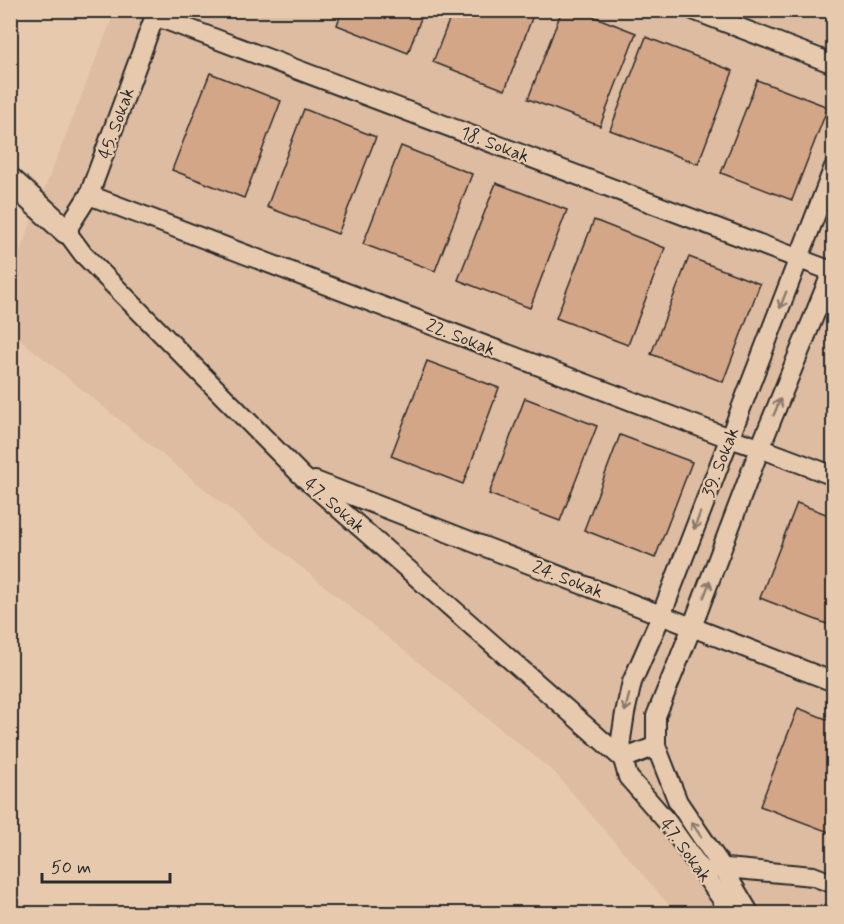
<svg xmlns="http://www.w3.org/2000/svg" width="844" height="924" viewBox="0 0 844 924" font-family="Mynerve,sans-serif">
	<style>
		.built { fill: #ddbca1 }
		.building { fill: #d4a688; stroke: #2b2b2b; stroke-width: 1.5 }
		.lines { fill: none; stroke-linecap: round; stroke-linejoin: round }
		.street-casing { stroke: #2b2b2b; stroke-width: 22 }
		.secondary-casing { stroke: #2b2b2b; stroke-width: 28 }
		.street { stroke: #e7caae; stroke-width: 18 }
		.secondary { stroke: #e7caae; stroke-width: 24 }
		.oneway { stroke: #897a6c }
		.labels { text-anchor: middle; stroke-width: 4.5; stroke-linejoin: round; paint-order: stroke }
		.street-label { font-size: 18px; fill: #2b2b2b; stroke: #e7caae }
	</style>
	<rect width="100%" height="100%" fill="#e7caae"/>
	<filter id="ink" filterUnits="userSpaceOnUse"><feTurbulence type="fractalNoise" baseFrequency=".0167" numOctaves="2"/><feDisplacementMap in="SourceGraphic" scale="12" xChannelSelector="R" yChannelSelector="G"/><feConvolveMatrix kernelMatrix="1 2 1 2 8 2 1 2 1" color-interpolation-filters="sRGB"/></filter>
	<g filter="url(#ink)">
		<path class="built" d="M115,11H833V913H676L555,773L11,332L10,276Z"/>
		<g class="building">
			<path d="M342,10H424L408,53L337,25Z"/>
			<path d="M453,10H535L505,90L433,62Z"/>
			<path d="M562,10H577L636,33L600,126L528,99Z"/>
			<path d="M646,37L733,71L698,164L610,130Z"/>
			<path d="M210,73L281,101L244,198L172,170Z"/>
			<path d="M757,80L828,107L792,200L721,173Z"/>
			<path d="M304,109L376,137L338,234L267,207Z"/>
			<path d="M401,146L472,174L435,271L363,244Z"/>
			<path d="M496,183L567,210L530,308L458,280Z"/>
			<path d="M594,220L665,248L628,345L556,318Z"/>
			<path d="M689,257L760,284L723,382L651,354Z"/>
			<path d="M427,361L499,388L463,484L391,456Z"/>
			<path d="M525,398L597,426L560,521L489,494Z"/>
			<path d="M620,435L692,462L655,558L584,530Z"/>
			<path d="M797,503L834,517V622L832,626L760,598Z"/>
			<path d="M798,708L834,722V834L760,806Z"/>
		</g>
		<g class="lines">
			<defs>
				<g id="street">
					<path d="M157,10L89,195L66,231L83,254L302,476L623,759L656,746"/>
					<path d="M693,10L834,64"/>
					<path d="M155,16L834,272"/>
					<path d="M89,195L729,438L760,448L834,476"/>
					<path d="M315,481L834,682"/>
					<path d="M715,867L813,876L834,884"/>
					<path d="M729,914L721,898L668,823L628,777L623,759L621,739L625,713L632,682L661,616L834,167"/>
					<path d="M750,914L722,867L678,802L656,746V716L692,627L760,448L834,267"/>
				</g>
				<path id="secondary" d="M10,180L66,231"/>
			</defs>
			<use href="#street" class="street-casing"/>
			<use href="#secondary" class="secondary-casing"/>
			<use href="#street" class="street"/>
			<use href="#secondary" class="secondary"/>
		</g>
		<defs><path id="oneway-shaft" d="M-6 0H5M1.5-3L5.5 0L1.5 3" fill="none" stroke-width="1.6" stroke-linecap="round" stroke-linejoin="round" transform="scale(1.5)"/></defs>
		<g class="oneway">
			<use href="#oneway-shaft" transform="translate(783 300) rotate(111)"/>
			<use href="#oneway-shaft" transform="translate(777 407) rotate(-68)"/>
			<use href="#oneway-shaft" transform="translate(697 521) rotate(111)"/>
			<use href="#oneway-shaft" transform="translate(707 589) rotate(-69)"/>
			<use href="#oneway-shaft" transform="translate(627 703) rotate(104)"/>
			<use href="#oneway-shaft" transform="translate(696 829) rotate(-124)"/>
		</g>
	</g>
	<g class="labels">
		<g class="street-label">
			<text transform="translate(116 123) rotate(-70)" y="6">45. Sokak</text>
			<text transform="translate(495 144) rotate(21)" y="6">18. Sokak</text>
			<text transform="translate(461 337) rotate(21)" y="6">22. Sokak</text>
			<text transform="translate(720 462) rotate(-69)" y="6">39. Sokak</text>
			<text transform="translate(335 505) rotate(41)" y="6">47. Sokak</text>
			<text transform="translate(568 579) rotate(21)" y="6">24. Sokak</text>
			<text transform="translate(686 850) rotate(54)" y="6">47. Sokak</text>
		</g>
	</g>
	<rect width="844" height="924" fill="none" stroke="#e7caae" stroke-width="36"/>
	<rect x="18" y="18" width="808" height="888" fill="none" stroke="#2b2b2b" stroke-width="2" filter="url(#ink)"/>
	<path d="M42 873v9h128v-9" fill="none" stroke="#2b2b2b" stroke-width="3"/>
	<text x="51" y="873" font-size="18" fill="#2b2b2b" stroke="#e7caae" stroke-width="4.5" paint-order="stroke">50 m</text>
</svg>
